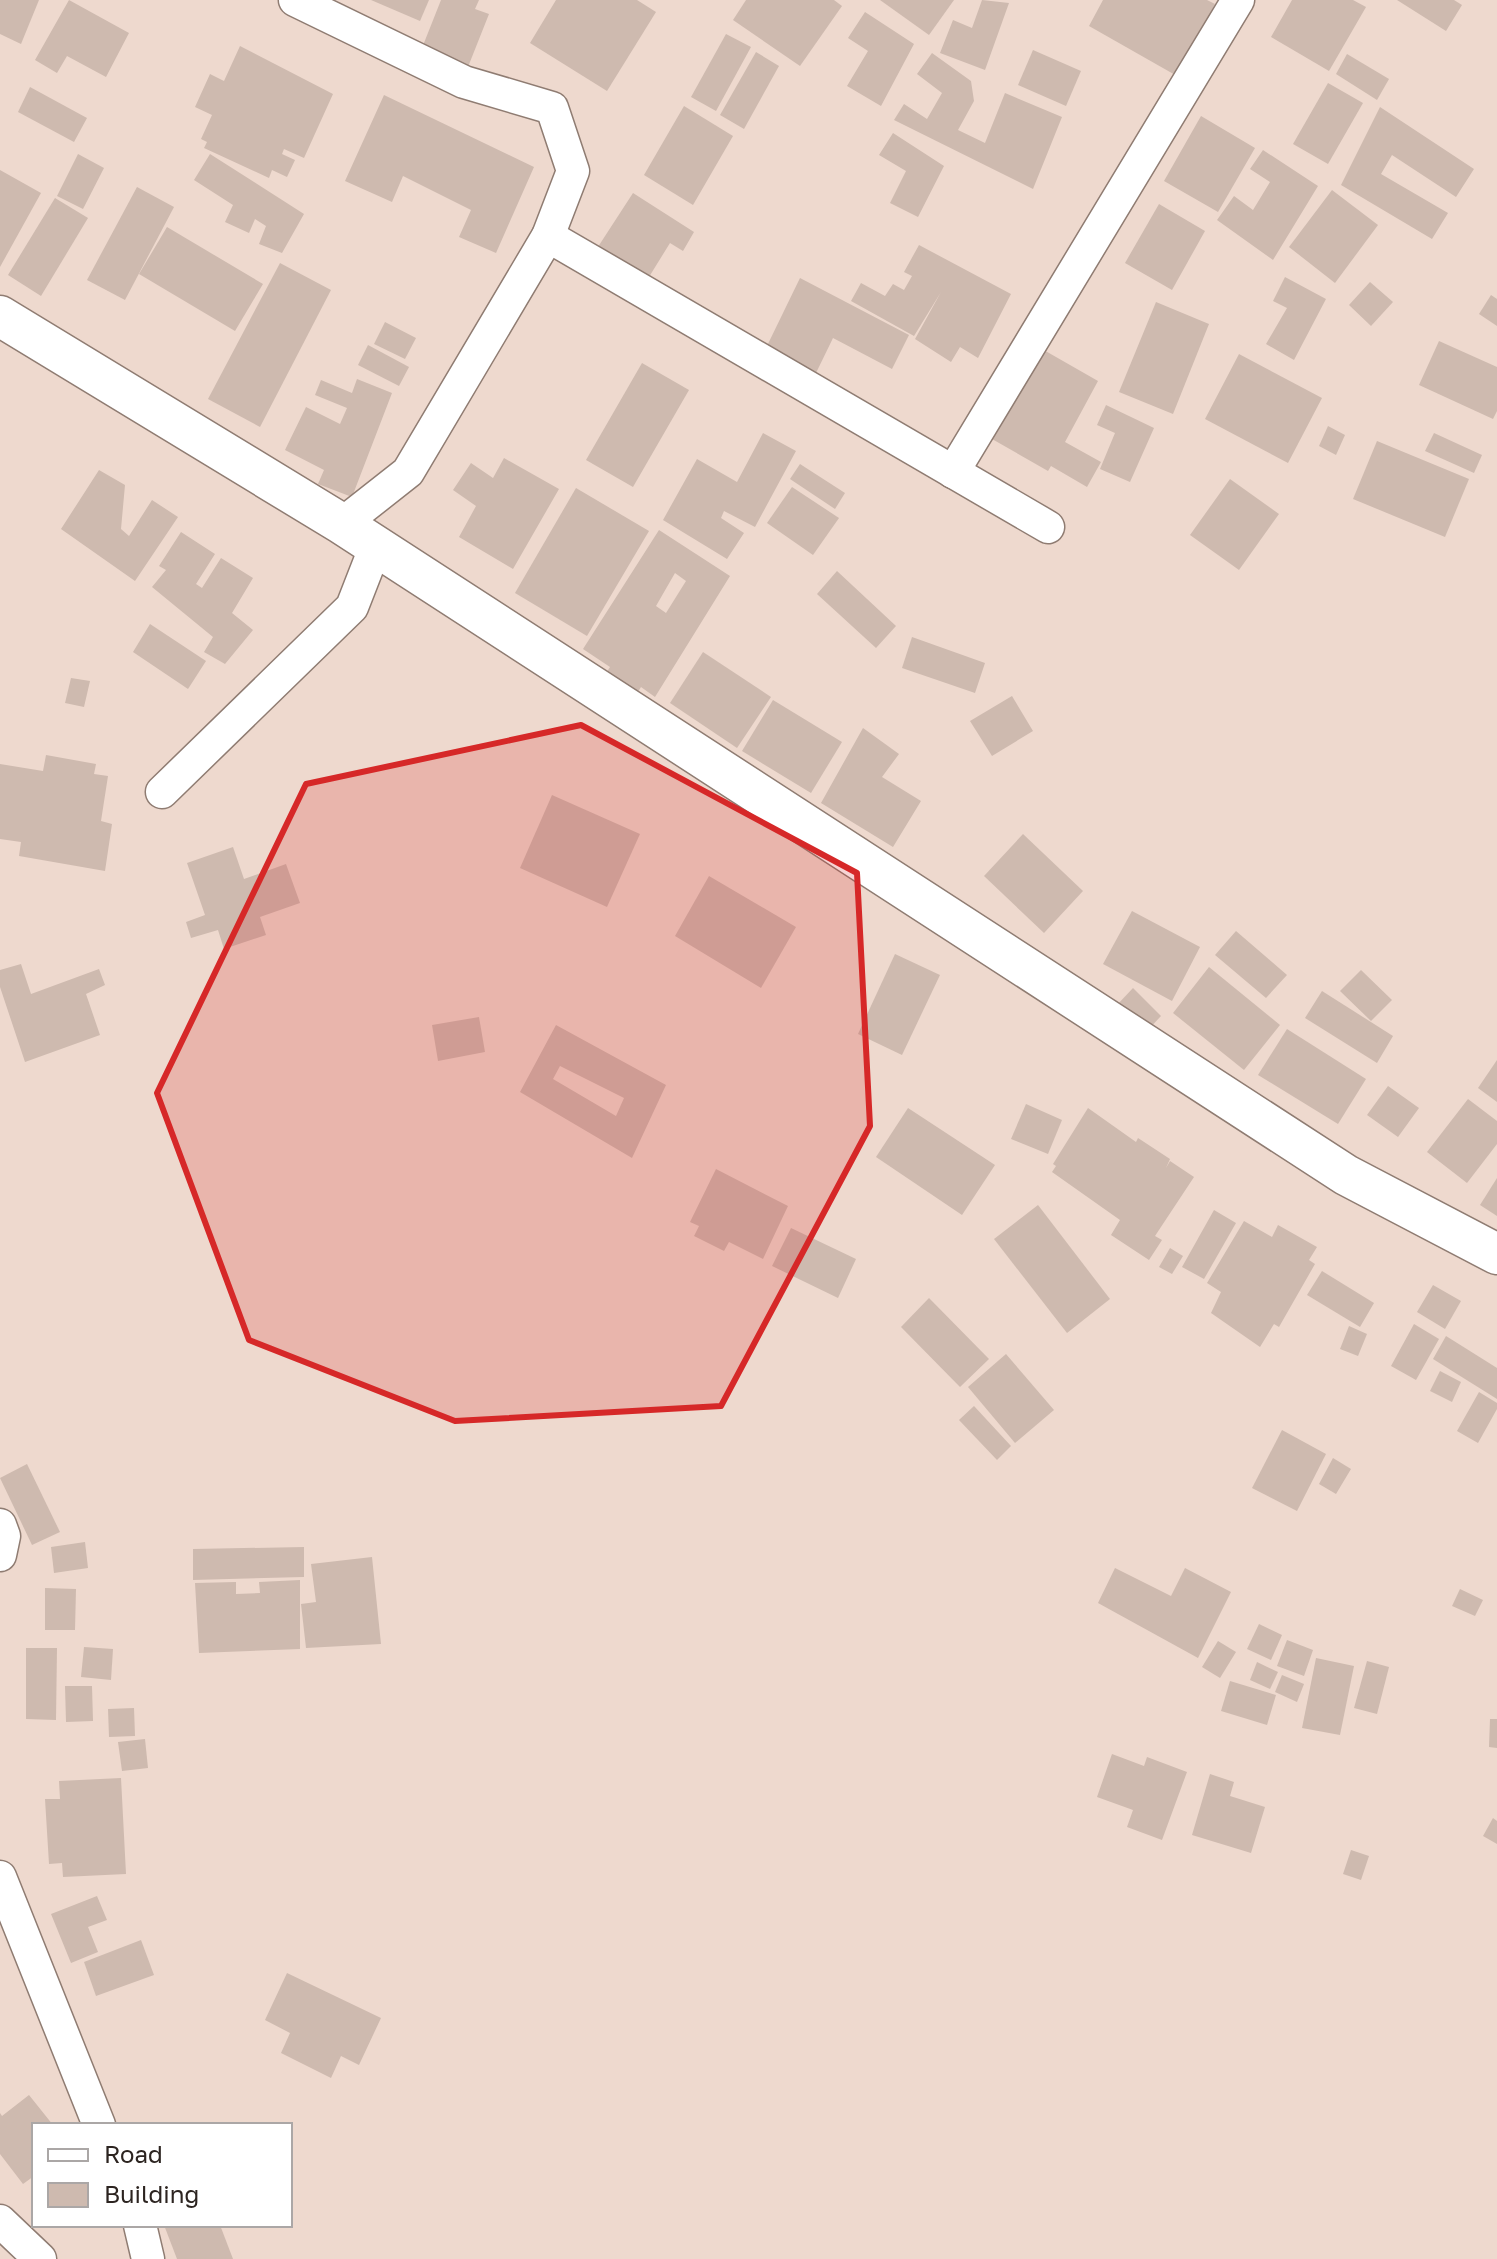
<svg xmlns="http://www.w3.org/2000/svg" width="1497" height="2259" viewBox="0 0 1497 2259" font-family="'Golos Text',sans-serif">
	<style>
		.building { fill: #cebaaf; fill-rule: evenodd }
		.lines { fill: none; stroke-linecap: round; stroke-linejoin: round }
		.minor-casing { stroke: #8f7c72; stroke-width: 35 }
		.tertiary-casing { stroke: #8f7c72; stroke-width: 43 }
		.minor { stroke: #fff; stroke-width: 32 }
		.tertiary { stroke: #fff; stroke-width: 40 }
		.marked { fill: #d62828; fill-opacity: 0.2; stroke: #d62828; stroke-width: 6; stroke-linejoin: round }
	</style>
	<rect width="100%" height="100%" fill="#eed9ce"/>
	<g class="building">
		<path d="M0,0H39L21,44L0,34Z"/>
		<path d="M69,0L129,33L106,77L67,56L57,73L35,60Z"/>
		<path d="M371,0H429L420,21Z"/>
		<path d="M441,0H479L475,9L489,14L466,72L420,53Z"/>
		<path d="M556,0H637L656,12L607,91L530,43Z"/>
		<path d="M746,0H834L842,6L800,66L733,20Z"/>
		<path d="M880,0H954L929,35Z"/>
		<path d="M982,0L1009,3L985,70L940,53L953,20L972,28Z"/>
		<path d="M1103,0H1207L1215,4L1177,76L1089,26Z"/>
		<path d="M1292,0H1353L1366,7L1329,71L1271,37Z"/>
		<path d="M1397,0H1454L1462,5L1446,31Z"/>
		<path d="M865,12L914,44L881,106L847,86L868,51L848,38Z"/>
		<path d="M726,34L751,47L716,111L691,97Z"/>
		<path d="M240,46L333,94L304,158L284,149L282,154L295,160L287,177L272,170L269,178L204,148L207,142L201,139L212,115L195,107L210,74L224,81Z"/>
		<path d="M1033,50L1081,71L1066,106L1018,85Z"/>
		<path d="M756,52L779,66L744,129L720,115Z"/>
		<path d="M932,53L971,81L974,101L958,130L985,143L1005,93L1062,117L1033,189L894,120L904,104L927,119L942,93L917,74Z"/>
		<path d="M1347,54L1389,79L1377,100L1336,74Z"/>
		<path d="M1328,83L1363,103L1328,164L1293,144Z"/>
		<path d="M30,87L87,118L74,142L18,112Z"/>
		<path d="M384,95L534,167L496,253L459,237L471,210L403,176L392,202L345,181Z"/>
		<path d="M684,106L733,136L693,205L644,175Z"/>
		<path d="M1380,107L1474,169L1456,197L1392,155L1381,174L1448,213L1432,239L1341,185Z"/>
		<path d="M1201,116L1255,148L1218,212L1164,181Z"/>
		<path d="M893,133L944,166L918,217L890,203L906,171L879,155Z"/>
		<path d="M1263,150L1318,186L1273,260L1217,220L1234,196L1253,210L1270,182L1250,169Z"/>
		<path d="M78,154L104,168L83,209L57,196Z"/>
		<path d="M210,154L304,214L282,253L259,244L266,226L255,219L249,233L225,222L233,205L194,180Z"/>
		<path d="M0,170L41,193L0,267Z"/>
		<path d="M137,187L174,207L125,300L87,280Z"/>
		<path d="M1332,190L1378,225L1335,283L1289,247Z"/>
		<path d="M633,193L694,232L683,251L670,243L644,285L594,253Z"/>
		<path d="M55,198L88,218L41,296L8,275Z"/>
		<path d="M1159,204L1205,231L1172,290L1125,263Z"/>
		<path d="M167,227L263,284L235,331L139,274Z"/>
		<path d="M919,245L1011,294L978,358L960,347L951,362L915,339L941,292L914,336L851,301L861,283L885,296L893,284L904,290L912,276L904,272Z"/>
		<path d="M280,263L331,290L260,427L208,399Z"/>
		<path d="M1285,277L1326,299L1294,360L1266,344L1287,308L1273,301Z"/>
		<path d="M800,278L909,335L892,369L833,338L816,373L766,348Z"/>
		<path d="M1370,282L1393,302L1371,326L1349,305Z"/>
		<path d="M1491,295L1497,299V326L1479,314Z"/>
		<path d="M1156,302L1209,324L1173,414L1119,392Z"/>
		<path d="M385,322L416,338L405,359L374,344Z"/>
		<path d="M1439,341L1497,367V411L1493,419L1419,385Z"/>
		<path d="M368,345L409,367L399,386L358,365Z"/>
		<path d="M1042,349L1098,381L1065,442L1101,462L1087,487L1051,466L1048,471L992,439Z"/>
		<path d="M1239,354L1322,398L1288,463L1205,419Z"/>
		<path d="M642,363L689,390L633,487L586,460Z"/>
		<path d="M357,379L392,393L352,497L318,484L324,470L285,450L306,407L340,424L347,408L315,395L321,380L352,393Z"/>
		<path d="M1106,405L1154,428L1130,482L1100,469L1115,433L1097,425Z"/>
		<path d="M1328,426L1345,435L1336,455L1319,446Z"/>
		<path d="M763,433L796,451L755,527L724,511L721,518L744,533L727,559L663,520L697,459L737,482Z"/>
		<path d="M1434,433L1482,455L1474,473L1425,451Z"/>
		<path d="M1377,441L1469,479L1445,537L1353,499Z"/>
		<path d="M504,458L559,489L513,569L459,537L476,506L453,490L471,463L493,478Z"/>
		<path d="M800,464L845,493L835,509L790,479Z"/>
		<path d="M99,470L125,485L121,529L129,536L152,500L178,517L135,581L61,529Z"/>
		<path d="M1230,479L1279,514L1239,570L1190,535Z"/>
		<path d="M792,487L839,518L813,555L767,523Z"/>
		<path d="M576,488L649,531L587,636L515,593Z"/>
		<path d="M659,530L730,576L655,697L641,687L636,695L605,675L610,667L583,649ZM675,573L686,581L666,613L656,606Z"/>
		<path d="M181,532L215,554L196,584L202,588L221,558L253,578L232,613L253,630L225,664L204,652L213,637L152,587L166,570L159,566Z"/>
		<path d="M837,571L896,626L876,648L817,594Z"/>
		<path d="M150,624L206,661L188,689L133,652Z"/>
		<path d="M912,637L985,663L975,693L902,668Z"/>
		<path d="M703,652L771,697L737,748L670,703Z"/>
		<path d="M71,678L90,681L84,707L65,703Z"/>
		<path d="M1012,696L1033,731L992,756L970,721Z"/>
		<path d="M773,700L842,742L811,793L742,751Z"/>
		<path d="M863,728L899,754L882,777L921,801L893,847L821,803Z"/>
		<path d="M46,755L96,764L94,774L108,776L101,821L112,824L105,871L19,856L21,842L0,839V764L43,771Z"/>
		<path d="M552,795L640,834L607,907L520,868Z"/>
		<path d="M1023,834L1083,891L1044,933L984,876Z"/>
		<path d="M233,847L244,879L286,864L300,903L260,917L266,935L224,949L218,930L191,938L186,922L205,915L187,863Z"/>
		<path d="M709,876L796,927L761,988L675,936Z"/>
		<path d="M1132,911L1200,947L1172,1001L1103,964Z"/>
		<path d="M1236,931L1287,975L1266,998L1215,955Z"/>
		<path d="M895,954L940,975L902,1055L858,1034Z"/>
		<path d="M21,964L31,994L99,969L105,985L86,994L100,1035L25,1062L0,987V970Z"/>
		<path d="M1209,967L1280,1025L1244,1070L1173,1013Z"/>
		<path d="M1361,970L1392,1000L1371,1021L1340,991Z"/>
		<path d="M1133,988L1161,1016L1145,1033L1117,1005Z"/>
		<path d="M1322,991L1393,1036L1377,1063L1305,1018Z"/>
		<path d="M479,1017L485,1052L438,1061L432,1025Z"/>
		<path d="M556,1025L666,1085L632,1158L520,1092ZM560,1066L624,1098L616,1116L553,1079Z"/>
		<path d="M1287,1029L1366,1079L1338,1124L1258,1075Z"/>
		<path d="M1497,1060V1102L1478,1088Z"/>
		<path d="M1388,1086L1419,1108L1398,1137L1367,1115Z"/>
		<path d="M1468,1099L1497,1121V1144L1467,1183L1427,1152Z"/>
		<path d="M1026,1104L1062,1120L1048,1154L1011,1139Z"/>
		<path d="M908,1108L995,1165L962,1215L876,1157Z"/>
		<path d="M1088,1108L1136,1142L1138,1138L1170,1159L1166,1168L1170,1161L1194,1177L1155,1236L1162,1240L1149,1260L1111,1235L1120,1220L1052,1172L1056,1166L1053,1164Z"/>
		<path d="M716,1169L788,1206L763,1259L729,1242L724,1251L694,1236L699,1226L690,1222Z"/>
		<path d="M1497,1178V1216L1480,1205Z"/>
		<path d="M1038,1205L1110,1299L1067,1333L994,1239Z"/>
		<path d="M1214,1210L1236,1223L1204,1279L1182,1267Z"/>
		<path d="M1244,1221L1272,1237L1278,1225L1317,1247L1309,1260L1315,1264L1279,1327L1274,1324L1260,1347L1211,1313L1221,1292L1207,1283Z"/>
		<path d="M791,1228L856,1259L838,1298L772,1266Z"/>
		<path d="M1170,1248L1183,1256L1172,1274L1159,1267Z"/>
		<path d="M1322,1271L1374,1303L1360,1327L1307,1295Z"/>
		<path d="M1433,1285L1461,1301L1445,1329L1417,1312Z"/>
		<path d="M929,1298L989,1359L960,1387L901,1327Z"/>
		<path d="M1414,1324L1439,1339L1416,1380L1391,1366Z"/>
		<path d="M1349,1326L1367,1334L1358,1356L1340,1349Z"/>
		<path d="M1446,1336L1497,1368V1399L1433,1359Z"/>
		<path d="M1006,1354L1054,1410L1015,1443L968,1387Z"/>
		<path d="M1440,1371L1461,1382L1452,1402L1430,1391Z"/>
		<path d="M1479,1392L1497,1403V1409L1478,1443L1457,1431Z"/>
		<path d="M974,1406L1011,1446L997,1460L959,1420Z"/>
		<path d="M1282,1430L1326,1454L1297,1511L1252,1488Z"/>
		<path d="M1333,1458L1351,1469L1336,1494L1319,1484Z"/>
		<path d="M27,1464L60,1532L32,1545L0,1478Z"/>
		<path d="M85,1542L88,1568L54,1573L51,1547Z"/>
		<path d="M304,1547V1577L193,1580V1549Z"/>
		<path d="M372,1557L381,1644L306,1648L301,1604L316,1602L311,1564Z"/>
		<path d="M1115,1568L1171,1596L1185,1568L1231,1592L1198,1658L1098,1603Z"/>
		<path d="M300,1580V1649L199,1653L195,1583L236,1582V1594L260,1593L259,1582Z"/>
		<path d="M45,1588L76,1589L75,1630H45Z"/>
		<path d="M1460,1589L1483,1600L1475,1616L1452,1606Z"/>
		<path d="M1259,1624L1282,1635L1271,1660L1247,1649Z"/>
		<path d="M1287,1640L1313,1650L1304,1676L1277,1666Z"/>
		<path d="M1218,1641L1236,1652L1220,1678L1202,1667Z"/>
		<path d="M84,1647L113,1649L111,1680L81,1677Z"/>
		<path d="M26,1648H57L56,1720L26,1719Z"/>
		<path d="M1316,1658L1354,1666L1340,1735L1302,1728Z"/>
		<path d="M1367,1661L1389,1667L1377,1714L1354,1708Z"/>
		<path d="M1257,1662L1278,1672L1270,1689L1250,1680Z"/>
		<path d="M1282,1675L1304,1684L1297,1702L1275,1692Z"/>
		<path d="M1230,1681L1276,1695L1267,1725L1221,1711Z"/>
		<path d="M65,1686H92L93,1721L66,1722Z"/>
		<path d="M134,1708L135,1736L109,1737L108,1709Z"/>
		<path d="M1490,1719H1497V1748L1489,1747Z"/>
		<path d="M145,1739L148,1768L122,1771L118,1742Z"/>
		<path d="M1112,1754L1144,1766L1147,1757L1187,1772L1162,1840L1127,1827L1133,1810L1097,1797Z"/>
		<path d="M1210,1774L1234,1782L1230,1796L1265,1807L1251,1853L1192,1835Z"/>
		<path d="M121,1778L126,1874L63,1877L62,1863L49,1864L45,1799H60L59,1781Z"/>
		<path d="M1493,1818L1497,1821V1844L1483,1836Z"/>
		<path d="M1351,1850L1369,1856L1361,1880L1343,1874Z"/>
		<path d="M97,1896L107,1920L88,1927L98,1952L71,1963L51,1914Z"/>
		<path d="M141,1940L154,1975L96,1996L84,1962Z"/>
		<path d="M287,1973L381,2018L359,2065L341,2056L331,2078L281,2053L290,2033L265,2020Z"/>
		<path d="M29,2095L53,2125H34V2176L23,2184L0,2154V2113L2,2116Z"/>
		<path d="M164,2225H220L233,2259H177Z"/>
	</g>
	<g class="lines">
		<defs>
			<g id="minor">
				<path d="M295,0L464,82L552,108L573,171L548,236L408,472L342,524"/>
				<path d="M548,236L1048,527"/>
				<path d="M953,472L1238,0"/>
				<path d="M162,792L352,607L375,548"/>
				<path d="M0,1525L4,1536L0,1555"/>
				<path d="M0,1877L99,2125"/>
				<path d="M0,2221L40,2259"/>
				<path d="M140,2225L148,2259"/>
			</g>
			<path id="tertiary" d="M0,316L342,524L1346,1175L1497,1254"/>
		</defs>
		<use href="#minor" class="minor-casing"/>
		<use href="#tertiary" class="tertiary-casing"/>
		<use href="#minor" class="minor"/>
		<use href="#tertiary" class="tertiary"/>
	</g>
	<path class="marked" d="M581,725L857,873L870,1126L721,1406L455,1421L249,1340L157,1093L306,784Z"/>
	<rect x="32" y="2123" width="260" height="104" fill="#ffffff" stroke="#aba7a6" stroke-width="2"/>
	<rect x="48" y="2149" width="40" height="12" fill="#ffffff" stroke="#aba7a6" stroke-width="2"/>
	<text x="104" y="2163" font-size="24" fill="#2c2420">Road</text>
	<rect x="48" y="2183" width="40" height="24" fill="#cebaaf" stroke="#aba7a6" stroke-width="2"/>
	<text x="104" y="2203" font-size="24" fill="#2c2420">Building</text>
</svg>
